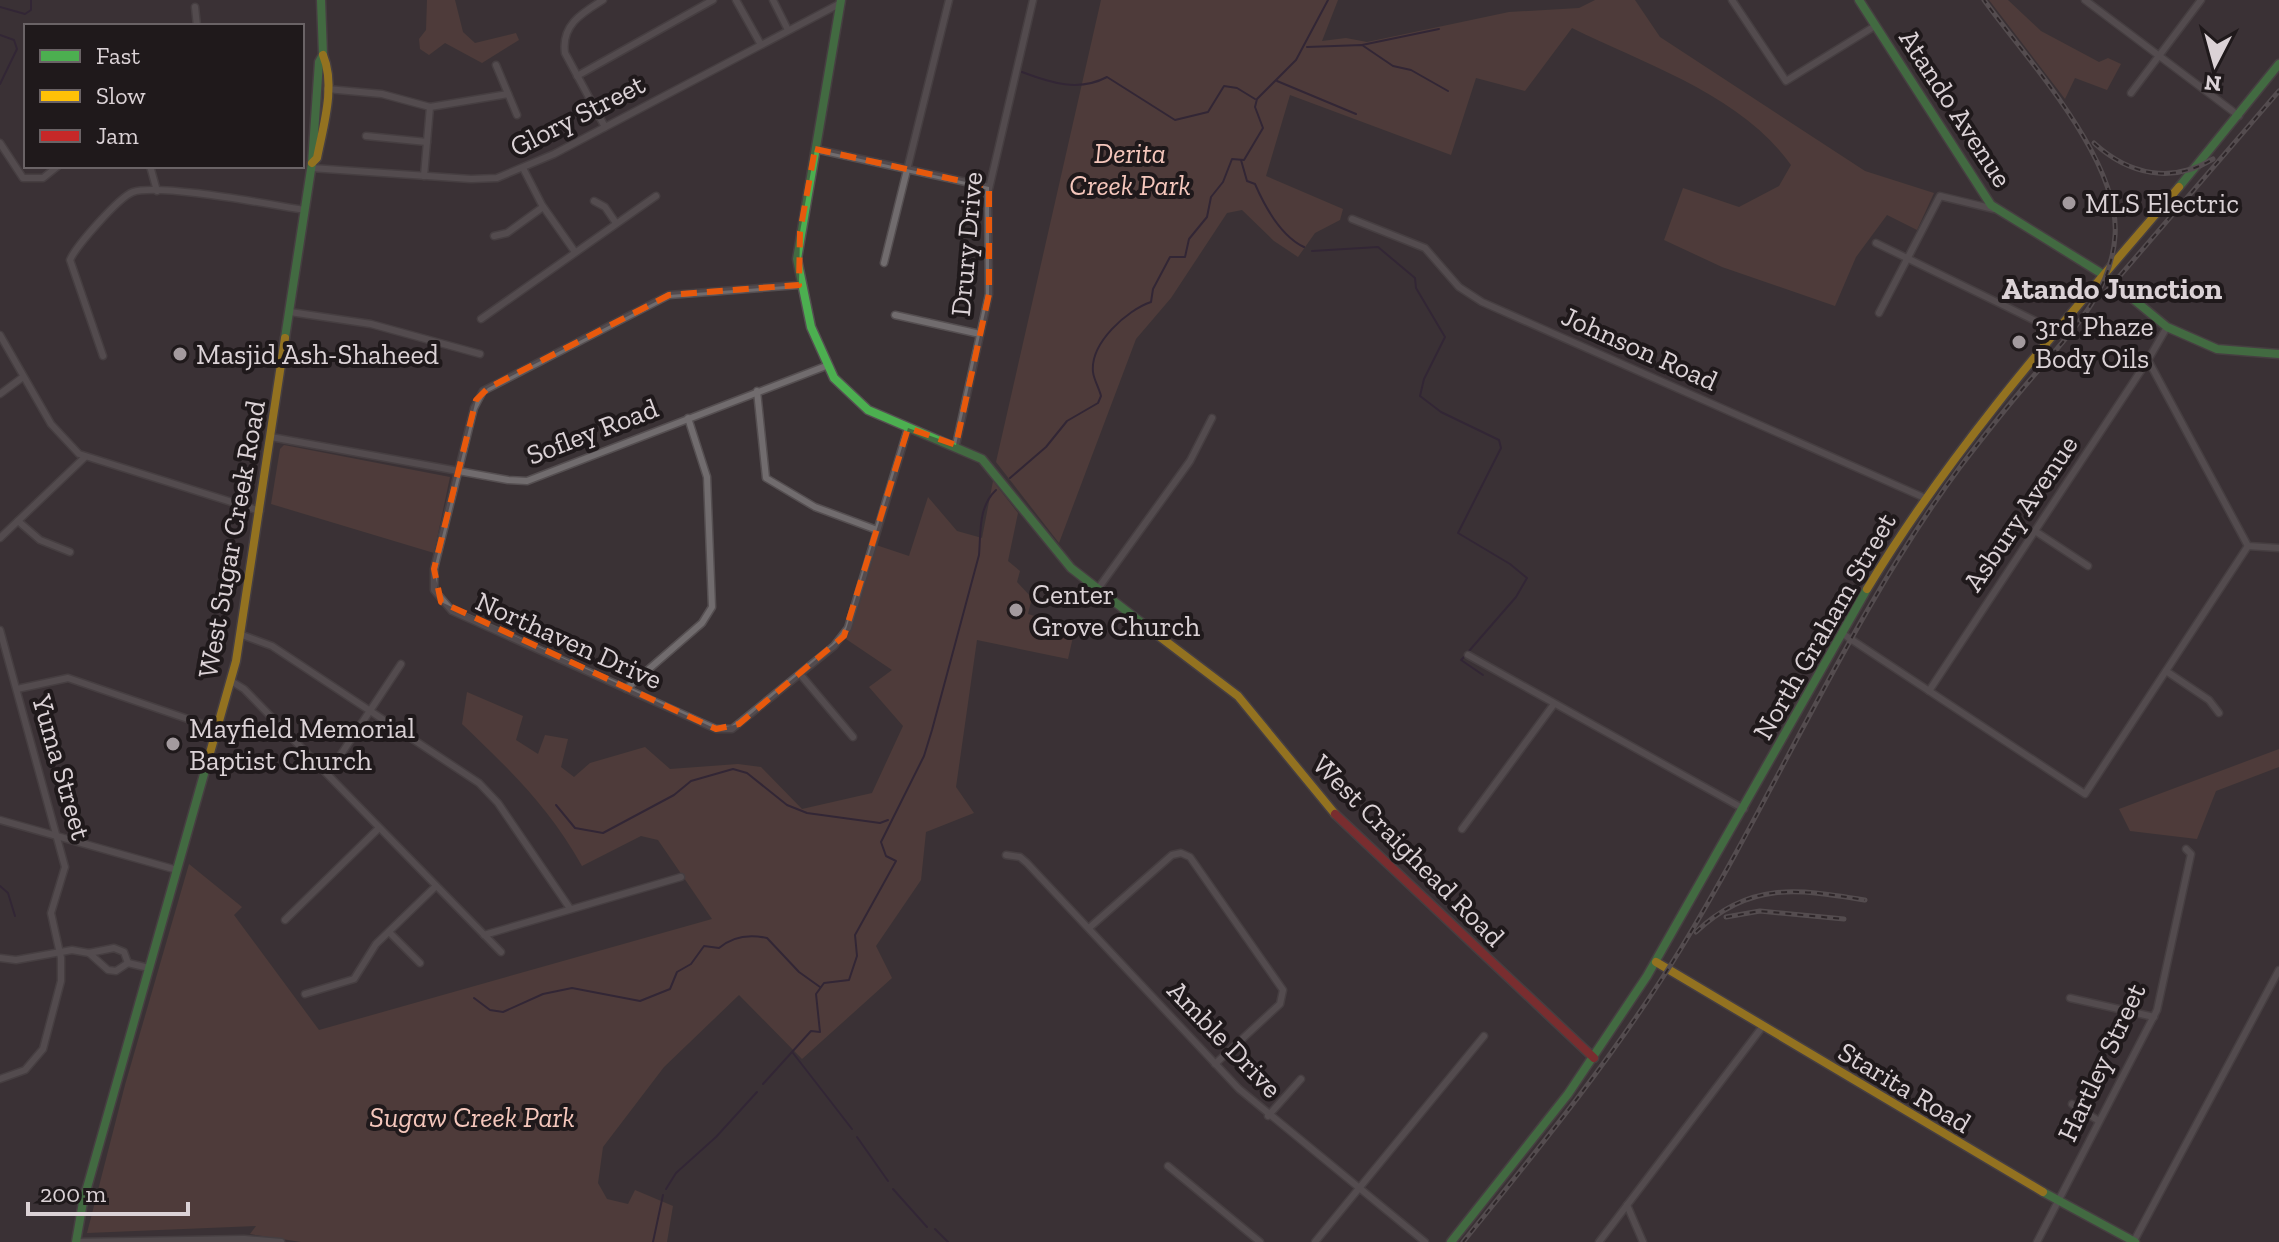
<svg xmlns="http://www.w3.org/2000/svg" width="2279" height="1242" viewBox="0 0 2279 1242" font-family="'Zilla Slab',serif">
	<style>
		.green { fill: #664840 }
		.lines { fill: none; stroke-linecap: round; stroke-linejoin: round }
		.stream { stroke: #291935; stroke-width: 2 }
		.street-casing { stroke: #554f51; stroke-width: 9 }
		.fast-casing { stroke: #554f51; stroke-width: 11 }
		.slow-casing { stroke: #554f51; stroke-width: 11 }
		.jam-casing { stroke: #554f51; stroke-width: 11 }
		.street { stroke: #716c6e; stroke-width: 6 }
		.fast { stroke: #4caf50; stroke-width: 8 }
		.slow { stroke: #ffc107; stroke-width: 8 }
		.jam { stroke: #c62828; stroke-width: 8 }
		.rail-casing { stroke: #746e70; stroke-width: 5 }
		.rail { stroke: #1f191b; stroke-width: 2; stroke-dasharray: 6; stroke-linecap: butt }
		.marked { fill: none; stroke: #e8590c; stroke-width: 6; stroke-dasharray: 16 10; stroke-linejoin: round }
		.poi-dot { fill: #a39a9e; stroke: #1f191b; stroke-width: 3 }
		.labels { text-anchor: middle; stroke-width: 8; stroke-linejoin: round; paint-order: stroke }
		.street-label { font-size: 28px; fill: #dbd2d6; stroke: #1f191b }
		.park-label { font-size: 28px; font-style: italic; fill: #f5c7bc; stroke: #1f191b }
		.poi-label { font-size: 28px; fill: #dbd2d6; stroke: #1f191b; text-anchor: start }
		.neighbourhood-label { font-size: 30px; font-weight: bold; fill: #dbd2d6; stroke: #1f191b }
	</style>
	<rect width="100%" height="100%" fill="#3a3235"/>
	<g class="green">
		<path d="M427,0H455L463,32L475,43L516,33L519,40L482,63L445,43L429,55L420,49L419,39L426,30Z"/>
		<path d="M1101,0H1338L1322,41L1346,38L1367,42L1509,12L1579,8L1595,0H1635L1660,37L1865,171L1934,193L1917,230L1887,215L1856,257L1835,306L1722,267L1664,240L1683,188L1739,207L1779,186L1791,165C1741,95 1647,65 1572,28L1525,91L1476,78L1451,155L1290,95L1266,176L1343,209L1340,220L1315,233L1298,257L1274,241L1242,210L1227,213L1171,298L1136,339L1059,543L996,462Z"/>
		<path d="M1989,0H2008L2041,31L2099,62L2108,58L2121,64L2107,90L2075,78L2065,99Z"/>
		<path d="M284,445L450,477L434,553L271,504L280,449Z"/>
		<path d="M993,481L1018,513L1008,561L1020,571L1017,582L1032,598L1028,614L1075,628L1068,659L977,640L956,787L974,813L926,832L921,880L876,946L892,978L802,1059L739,995L664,1067L603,1147L598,1183L607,1199L628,1204L635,1190L673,1206L667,1242H301L250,1234L256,1226L87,1233L125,1085L189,864L242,907L234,915L319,1030L712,919L658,840L641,836L582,866C548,806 511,771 462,724L467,692L523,716L516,740L538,754L545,735L568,739L561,767L574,777L590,763L645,747L670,769L738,764L761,767L802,809L872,793L903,726L869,687L892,670L846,639L876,545L909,556L928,497L957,531L982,538Z"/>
		<path d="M2279,749V767L2216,791L2197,839L2130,831L2119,809Z"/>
	</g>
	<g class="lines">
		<g class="stream">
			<path d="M0,7L25,14L31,10V0"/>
			<path d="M0,35L14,40L17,49L0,84"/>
			<path d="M1362,45L1439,29"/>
			<path d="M1307,47L1362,45L1393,66L1411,70L1448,91"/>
			<path d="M1022,72C1051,83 1079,92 1107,77L1175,120L1208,112L1224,86L1237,88L1255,99"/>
			<path d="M1277,81L1356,114"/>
			<path d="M1241,160L1247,181L1255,184C1265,207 1281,236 1304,247"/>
			<path d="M1312,251L1378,247L1415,278L1416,288L1445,337L1424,379L1420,396L1441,412L1499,440L1501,448L1458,533L1510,564L1527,578L1516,597L1469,651"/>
			<path d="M1010,478L1046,447L1067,421L1098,403L1101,396C1099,388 1094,380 1093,372C1090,343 1127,310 1151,302L1153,289L1170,257H1185L1189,239L1207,217L1211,197L1223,182L1232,159L1244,160L1263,128L1255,107L1257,99L1296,60L1328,0"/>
			<path d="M1465,656L1461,660L1483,675"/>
			<path d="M556,805L575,828L603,833L674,795L691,781L733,769L747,773L787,805L807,813L880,823L888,820"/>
			<path d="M0,886L8,893L15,916"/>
			<path d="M474,998L490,1010L503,1012L543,994L572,988L640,1001L670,989L677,972L691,964L704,946L719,948C733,936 749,934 767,938L799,972L820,987"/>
			<path d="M793,1053L852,1129"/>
			<path d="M763,1084L811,1031L820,1032L816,994L824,983L849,980L857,956L855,935L896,861L886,856L881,842L924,756L932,730L979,555C981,532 978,507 996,490"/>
			<path d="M857,1137L888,1181"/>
			<path d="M666,1189L676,1173L716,1137L757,1092"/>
			<path d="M893,1189L927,1227"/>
			<path d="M935,1229L948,1242"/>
			<path d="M653,1242L663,1195"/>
		</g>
		<defs>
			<g id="street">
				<path d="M603,0C582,13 561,25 565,53L605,127"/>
				<path d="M736,0L760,43"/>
				<path d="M773,0L787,28"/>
				<path d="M1732,0L1786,81L1875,26"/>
				<path d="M2085,0L2239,116"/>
				<path d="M195,7L197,26"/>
				<path d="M496,65L517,115"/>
				<path d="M577,76L713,0"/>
				<path d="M327,89L382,94L430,107L508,94"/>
				<path d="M2131,93L2201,0"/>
				<path d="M366,136L427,142"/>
				<path d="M0,143L23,178H43L58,166"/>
				<path d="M815,149L989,187"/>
				<path d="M150,166L157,191"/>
				<path d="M311,168L471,179L497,178L554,154L841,3"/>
				<path d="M523,168L542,205L575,252"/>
				<path d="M424,176L430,107"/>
				<path d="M594,201L605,207L616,223"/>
				<path d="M1352,219L1425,248L1459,287L1482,302L1925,498"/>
				<path d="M494,236L507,233L543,207"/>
				<path d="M1876,243L2056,331"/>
				<path d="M884,263L949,0"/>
				<path d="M799,285L669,295L483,391L474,408L434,569V590L452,611L716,729H732L834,646L848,628L908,428"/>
				<path d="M290,312L371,324L480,354"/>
				<path d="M1879,313L1940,196L1994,209"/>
				<path d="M895,315L980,334"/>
				<path d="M481,319L656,196"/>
				<path d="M2167,327L2148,360L2248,546L2279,548"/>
				<path d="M0,335L51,424L79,454L260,511"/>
				<path d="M103,356L70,260C76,246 119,197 133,192C159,183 272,205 305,210"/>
				<path d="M757,391L766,478L815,507L877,530"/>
				<path d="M0,394L23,377"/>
				<path d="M271,437L508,480L527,481L826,366"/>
				<path d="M956,445L989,294L988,193L1033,0"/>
				<path d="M18,521L40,540L70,552"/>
				<path d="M2035,531L2088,566"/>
				<path d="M0,538L85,457"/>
				<path d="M1097,590L1190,461L1212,418"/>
				<path d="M0,630L65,867L51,913L61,958V981L43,1049L25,1070L0,1079"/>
				<path d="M1843,634L2085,794L2248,546"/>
				<path d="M242,635L272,646L479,783L498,803L569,907"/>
				<path d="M1468,655L1744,809"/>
				<path d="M2166,671L2209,700L2219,713"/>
				<path d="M800,674L853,737"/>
				<path d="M231,681L244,689L501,952"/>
				<path d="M17,689L68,678L217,729"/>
				<path d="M626,689L702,623L712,607L707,477L688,418"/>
				<path d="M1929,691L2148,360"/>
				<path d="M328,774L401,664"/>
				<path d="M0,820L177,870"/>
				<path d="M1462,829L1554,704"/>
				<path d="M1006,855L1020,857L1027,863L1239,1089L1425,1242"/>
				<path d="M285,920L379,828"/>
				<path d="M1089,928L1172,855L1181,853L1190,857L1283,990L1280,1004L1215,1064"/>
				<path d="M389,932L420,963"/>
				<path d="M484,935L681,877"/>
				<path d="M89,953L108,970L116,971L128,963L149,968"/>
				<path d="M0,958L16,960L72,950L89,953L114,948L124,952L128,963"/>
				<path d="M305,994L354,979L376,944L436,886"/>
				<path d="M2070,998L2154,1017"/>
				<path d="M2072,1104L2099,1121"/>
				<path d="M1268,1116L1301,1079"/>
				<path d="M1168,1166L1260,1242"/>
				<path d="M1627,1205L1643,1242"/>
				<path d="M2134,1241L2279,970"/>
				<path d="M76,1242L244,1239L281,1242"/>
				<path d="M1315,1242L1484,1036"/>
				<path d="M1599,1242L1763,1026"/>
				<path d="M2037,1242L2157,1010L2191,854L2186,849"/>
			</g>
			<g id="fast">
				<path d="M841,0L797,259L811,327L834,378L868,410L982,459L1071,568L1151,630"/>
				<path d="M1859,0L1991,205L2104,275L2167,327L2217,349L2279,354"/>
				<path d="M2179,187L2279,64"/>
				<path d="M285,338L312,163L319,62L323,55L321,0"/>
				<path d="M2043,1192L2135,1242"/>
				<path d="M76,1242L83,1202L206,767"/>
				<path d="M1451,1242L1568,1094L1647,976L1867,589"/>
			</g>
			<g id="slow">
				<path d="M312,163L317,158C323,127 336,86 323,55"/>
				<path d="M1867,589C1955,443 2068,317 2179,187"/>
				<path d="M1151,630L1238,696L1335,814"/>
				<path d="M206,767L236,661L285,338"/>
				<path d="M1656,962L2043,1192"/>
			</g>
			<path id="jam" d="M1335,814L1594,1058"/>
		</defs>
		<use href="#street" class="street-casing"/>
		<use href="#fast" class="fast-casing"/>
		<use href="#slow" class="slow-casing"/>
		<use href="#jam" class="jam-casing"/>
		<use href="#street" class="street"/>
		<use href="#fast" class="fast"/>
		<use href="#slow" class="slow"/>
		<use href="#jam" class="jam"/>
		<defs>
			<g id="rail">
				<path d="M2094,143C2129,175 2172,184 2213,159"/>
				<path d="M2105,293L2279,91"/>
				<path d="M1726,917L1760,911L1844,919"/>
				<path d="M1696,932C1750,881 1798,889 1865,900"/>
				<path d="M1463,1242C1540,1147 1616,1054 1680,950C1777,791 1850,616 1960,467C1983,437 2006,408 2030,380C2067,336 2111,296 2115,236C2121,160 2028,61 1984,0"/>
			</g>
		</defs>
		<use href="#rail" class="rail-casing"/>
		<use href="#rail" class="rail"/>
	</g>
	<path d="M0 0H2279V1242H0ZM815,149L989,187V294L956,445L908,428L844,636L739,724L716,729L441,602L434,569L476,400L488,388L669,295L799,285L800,232Z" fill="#3a3235" fill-opacity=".55" fill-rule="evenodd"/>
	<path class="marked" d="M815,149L989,187V294L956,445L908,428L844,636L739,724L716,729L441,602L434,569L476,400L488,388L669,295L799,285L800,232Z"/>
	<g class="poi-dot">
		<circle cx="2069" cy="203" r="8"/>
		<circle cx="2019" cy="342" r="8"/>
		<circle cx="180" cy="354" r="8"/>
		<circle cx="1016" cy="610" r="8"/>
		<circle cx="173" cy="744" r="8"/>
	</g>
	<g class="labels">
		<g class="street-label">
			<text transform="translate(1956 108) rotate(57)" y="10">Atando Avenue</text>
			<text transform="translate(577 115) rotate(-27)" y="10">Glory Street</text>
			<text transform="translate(966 244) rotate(-85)" y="10">Drury Drive</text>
			<text transform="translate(1640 348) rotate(24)" y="10">Johnson Road</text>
			<text transform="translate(592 431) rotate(-21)" y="10">Sofley Road</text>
			<text transform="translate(2020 513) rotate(-56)" y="10">Asbury Avenue</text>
			<text transform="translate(231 539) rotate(-80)" y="10">West Sugar Creek Road</text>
			<text transform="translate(1824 626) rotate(-60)" y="10">North Graham Street</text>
			<text transform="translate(569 640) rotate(24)" y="10">Northaven Drive</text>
			<text transform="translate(62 767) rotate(74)" y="10">Yuma Street</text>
			<text transform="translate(1409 850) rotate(45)" y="10">West Craighead Road</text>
			<text transform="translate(1225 1039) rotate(46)" y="10">Amble Drive</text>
			<text transform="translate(2101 1062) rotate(-65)" y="10">Hartley Street</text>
			<text transform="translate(1905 1087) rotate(31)" y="10">Starita Road</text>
		</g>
		<g class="park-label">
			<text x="1130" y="163">Derita<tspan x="1130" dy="32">Creek Park</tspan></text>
			<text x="472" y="1127">Sugaw Creek Park</text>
		</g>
		<g class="poi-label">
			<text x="2085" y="213">MLS Electric</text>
			<text x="2035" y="336">3rd Phaze<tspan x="2035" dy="32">Body Oils</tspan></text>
			<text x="196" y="364">Masjid Ash-Shaheed</text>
			<text x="1032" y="604">Center<tspan x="1032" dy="32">Grove Church</tspan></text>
			<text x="189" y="738">Mayfield Memorial<tspan x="189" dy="32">Baptist Church</tspan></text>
		</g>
		<g class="neighbourhood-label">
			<text x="2112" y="299">Atando Junction</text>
		</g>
	</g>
	<rect x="24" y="24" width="280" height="144" fill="#1f191b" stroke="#6a6366" stroke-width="2"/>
	<rect x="40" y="50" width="40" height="12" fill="#4caf50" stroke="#6a6366" stroke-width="2"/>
	<text x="96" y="64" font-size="24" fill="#dbd2d6">Fast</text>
	<rect x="40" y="90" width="40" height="12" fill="#ffc107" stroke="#6a6366" stroke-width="2"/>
	<text x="96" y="104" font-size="24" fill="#dbd2d6">Slow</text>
	<rect x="40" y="130" width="40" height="12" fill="#c62828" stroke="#6a6366" stroke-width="2"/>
	<text x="96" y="144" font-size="24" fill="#dbd2d6">Jam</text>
	<g transform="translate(2215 64) rotate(186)" stroke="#1f191b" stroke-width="6" paint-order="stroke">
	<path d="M0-6L14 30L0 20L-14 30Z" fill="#dbd2d6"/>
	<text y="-12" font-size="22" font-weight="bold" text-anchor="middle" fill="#dbd2d6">N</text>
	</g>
	<path d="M28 1202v12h160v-12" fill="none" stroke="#dbd2d6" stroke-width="4"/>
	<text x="40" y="1202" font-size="24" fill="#dbd2d6" stroke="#1f191b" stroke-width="6" paint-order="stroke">200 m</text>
</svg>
